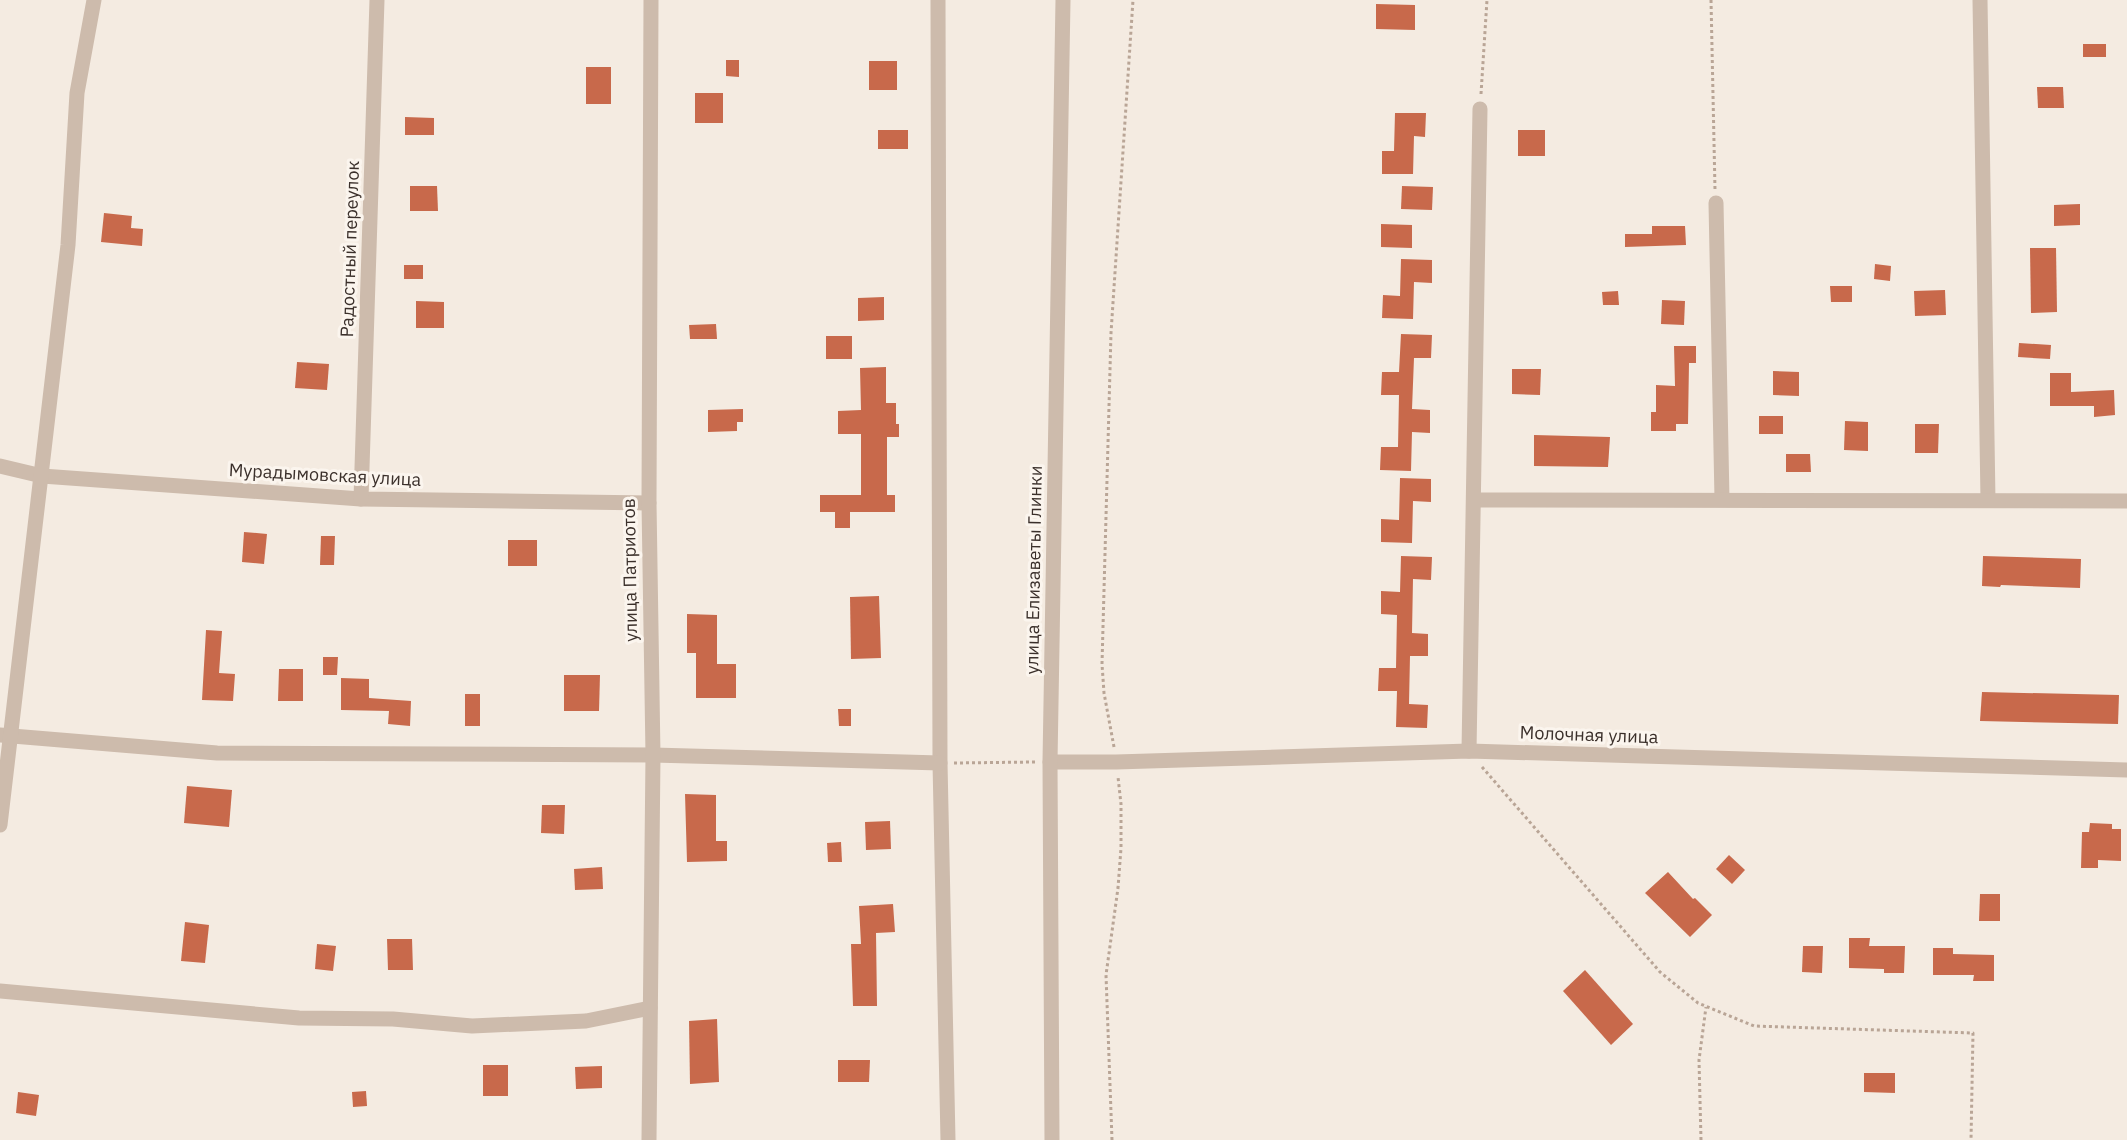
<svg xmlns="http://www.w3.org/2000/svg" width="2127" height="1140" viewBox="0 0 2127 1140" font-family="'IBM Plex Sans',sans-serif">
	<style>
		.building { fill: #c8694b }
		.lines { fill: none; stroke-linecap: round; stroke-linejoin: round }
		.path { stroke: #b9a596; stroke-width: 3; stroke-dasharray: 3 3; stroke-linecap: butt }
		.minor { stroke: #cdbbac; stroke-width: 15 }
		.tertiary { stroke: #cdbbac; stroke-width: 15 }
		.labels { text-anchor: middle; stroke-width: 6; stroke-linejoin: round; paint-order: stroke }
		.street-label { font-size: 18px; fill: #3b302b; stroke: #fbf5ee }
	</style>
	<rect width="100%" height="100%" fill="#f4ebe1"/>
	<g class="building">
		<path d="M1376,4L1415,5V30L1376,29Z"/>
		<rect x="2083" y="44" width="23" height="13"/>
		<path d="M726,60H739V77L726,76Z"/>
		<rect x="869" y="61" width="28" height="29"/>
		<rect x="586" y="67" width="25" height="37"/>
		<path d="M2037,87H2063L2064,108H2038Z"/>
		<rect x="695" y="93" width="28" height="30"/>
		<path d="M1395,113H1426L1425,137L1414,136L1413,174H1382V151H1394Z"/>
		<path d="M405,117L434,118V135H405Z"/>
		<rect x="878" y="130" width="30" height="19"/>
		<rect x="1518" y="130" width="27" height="26"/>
		<path d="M410,186H437L438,211H410Z"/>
		<path d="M1402,186L1433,187L1432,210L1401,209Z"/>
		<path d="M2080,204V225L2054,226V205Z"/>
		<path d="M104,213L132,216L131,228L143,229L142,246L101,242Z"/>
		<path d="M1381,224L1412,225V248L1381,247Z"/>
		<path d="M1652,226H1685L1686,245L1625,247V234H1652Z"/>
		<path d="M2030,248H2056L2057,312L2031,313Z"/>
		<path d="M1401,259L1432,260V283L1414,282L1413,319L1382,318L1383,295L1400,296Z"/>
		<path d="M1875,264L1891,266L1890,281L1874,279Z"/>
		<rect x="404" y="265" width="19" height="14"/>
		<path d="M1830,286H1852V302H1831Z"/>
		<path d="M1945,290L1946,315L1915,316L1914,291Z"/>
		<path d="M1618,291L1619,305H1603L1602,292Z"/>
		<path d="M884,297V320L858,321V298Z"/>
		<path d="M1662,300L1685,301L1684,325L1661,324Z"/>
		<path d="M416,301L444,302V328H416Z"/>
		<path d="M716,324L717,339H690L689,325Z"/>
		<path d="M1401,334L1432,335L1431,358H1414L1412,409L1430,410V433L1412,432L1411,471L1380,470L1381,447H1398L1399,395H1381L1382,372H1399Z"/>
		<rect x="826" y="336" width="26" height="23"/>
		<path d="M2019,343L2051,345L2050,359L2018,357Z"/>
		<path d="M1674,346H1696V363H1689L1688,424H1676V431H1651V412H1656V385L1675,386Z"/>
		<path d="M297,362L329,364L327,390L295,388Z"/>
		<path d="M886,367V403H896V424H899V437H887V495H895V512H850V528H835V512H820V495H861V434H838V411L861,410L860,368Z"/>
		<path d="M1512,369H1541L1540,395L1512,394Z"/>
		<path d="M1773,371L1799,372V396L1773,395Z"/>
		<path d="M2050,373H2071V392L2114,390L2115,415L2094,417V406H2050Z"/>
		<path d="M743,409V422H737V431L708,432V410Z"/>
		<rect x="1759" y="416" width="24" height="18"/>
		<path d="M1845,421L1868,422V451L1844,450Z"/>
		<path d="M1915,424H1939L1938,453H1915Z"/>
		<path d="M1534,435L1610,437L1608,467L1534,466Z"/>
		<path d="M1786,454H1810L1811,472H1786Z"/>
		<path d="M1400,478L1431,479V502L1413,501L1412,543L1381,542V519L1399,520Z"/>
		<path d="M244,532L267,534L264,564L242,562Z"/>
		<path d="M321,536H335L334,565H320Z"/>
		<rect x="508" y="540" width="29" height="26"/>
		<path d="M1401,556L1432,557L1431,580L1413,579L1412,633L1428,634V656H1410L1409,704L1428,705L1427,728L1396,727L1397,691H1378L1379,668H1396L1397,615L1381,614V591L1400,592Z"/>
		<path d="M1983,556L2081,559L2080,588L2001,585L2000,587L1982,586Z"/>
		<path d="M879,596L881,658L851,659L850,597Z"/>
		<path d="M687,614L717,615V664H736V698H696V653H687Z"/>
		<path d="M206,630L222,631L219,673L235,674L233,701L202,700Z"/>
		<path d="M323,657H338L337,675H323Z"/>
		<path d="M279,669H303V701H278Z"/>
		<path d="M564,675H600L599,711H564Z"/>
		<path d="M341,678L369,679V698L411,701L410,726L388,724L389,711L341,710Z"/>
		<path d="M1982,692L2119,695L2118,724L1980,721Z"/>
		<rect x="465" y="694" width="15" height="32"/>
		<path d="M838,709H851V726H839Z"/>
		<path d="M187,786L232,790L229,827L184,823Z"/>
		<path d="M685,794L716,795V841H727V861L687,862Z"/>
		<path d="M542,805H565L564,834L541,833Z"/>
		<path d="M890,821L891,849L866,850L865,822Z"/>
		<path d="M2090,823L2112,824V829H2121V861L2098,860V868H2081L2082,832H2089Z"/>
		<path d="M841,842L842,862H828L827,843Z"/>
		<path d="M1729,855L1745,870L1732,884L1716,869Z"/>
		<path d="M602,867L603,889L575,890L574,869Z"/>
		<path d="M1668,872L1693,899L1695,898L1712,915L1690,937L1645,893Z"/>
		<path d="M1980,894H2000V921H1979Z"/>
		<path d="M893,904L895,932L876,933L877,1006H853L851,944H861L859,906Z"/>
		<path d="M185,922L209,925L205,963L181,961Z"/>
		<path d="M1849,938H1870L1869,946H1905L1904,973H1884V969L1849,968Z"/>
		<path d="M387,939H412L413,970H388Z"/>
		<path d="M317,944L336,946L333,971L315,969Z"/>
		<path d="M1803,946H1823L1822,973L1802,972Z"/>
		<path d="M1933,948H1953V954L1994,955V981H1973L1974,975H1933Z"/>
		<path d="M1585,970L1633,1024L1611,1045L1563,991Z"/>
		<path d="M717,1019L719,1082L690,1084L689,1021Z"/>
		<path d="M838,1060H870L869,1082H838Z"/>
		<rect x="483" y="1065" width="25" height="31"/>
		<path d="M602,1066V1088L576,1089L575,1067Z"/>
		<path d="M1864,1073H1895V1093L1864,1092Z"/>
		<path d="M366,1091L367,1106L353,1107L352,1092Z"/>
		<path d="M18,1092L39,1095L36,1116L16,1113Z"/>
	</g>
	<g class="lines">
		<g class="path">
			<path d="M1711,0L1715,190"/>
			<path d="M1481,94L1487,0"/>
			<path d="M1114,747L1104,693L1102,664L1111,333L1133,0"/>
			<path d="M954,763L1035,762"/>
			<path d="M1482,767L1660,972L1698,1003L1754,1026L1973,1033L1971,1140"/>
			<path d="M1112,1140L1106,975L1118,888L1121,848V804L1118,777"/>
			<path d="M1701,1140L1699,1060L1706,1007"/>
		</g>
		<g class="minor">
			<path d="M938,0L940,763L948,1140"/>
			<path d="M1980,0L1988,500"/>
			<path d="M1716,203L1722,499"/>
			<path d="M0,466L42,476L361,499L649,503"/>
			<path d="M361,499L377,0"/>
			<path d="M1474,500L2127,501"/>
			<path d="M0,735L217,753L653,755L940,763"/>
			<path d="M1469,751L1480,109"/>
			<path d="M1050,762H1116L1469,751L2127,770"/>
			<path d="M0,825L68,245L77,93L94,0"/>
			<path d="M0,991L299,1018L393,1019L472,1026L586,1021L650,1008"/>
			<path d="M649,1140L653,755L649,503L651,0"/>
		</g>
		<path class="tertiary" d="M1052,1140L1050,762L1063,0"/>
	</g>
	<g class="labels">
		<g class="street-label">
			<text transform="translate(350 249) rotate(-88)" y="6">Радостный переулок</text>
			<text transform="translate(325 475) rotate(3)" y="6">Мурадымовская улица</text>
			<text transform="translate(630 570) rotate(-91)" y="6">улица Патриотов</text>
			<text transform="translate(1034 570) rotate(-89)" y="6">улица Елизаветы Глинки</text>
			<text transform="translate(1589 735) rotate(2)" y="6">Молочная улица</text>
		</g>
	</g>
</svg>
